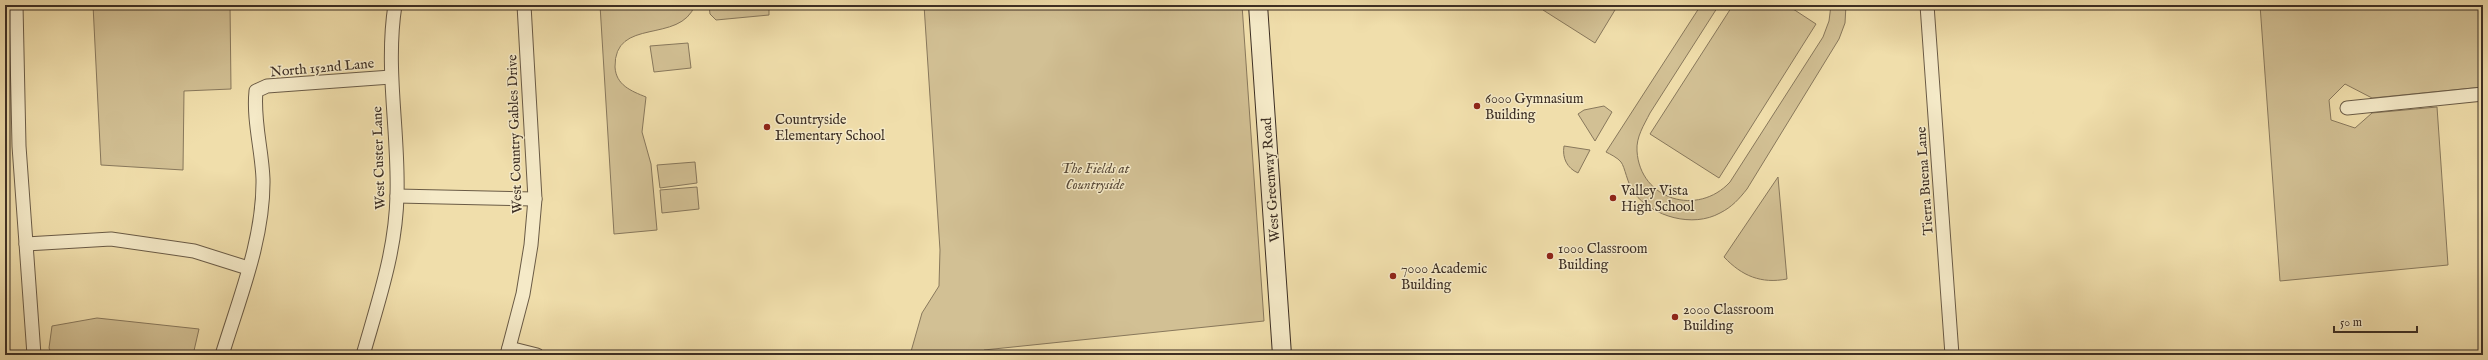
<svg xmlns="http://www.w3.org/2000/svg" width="2488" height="360" viewBox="0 0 2488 360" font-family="'IM FELL English',serif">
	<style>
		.green { fill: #d2c094; stroke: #88785c }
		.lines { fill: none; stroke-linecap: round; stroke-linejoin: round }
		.street-casing { stroke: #6a5b46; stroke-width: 15 }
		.secondary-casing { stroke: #3d2f24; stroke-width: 20 }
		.street { stroke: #f5eac8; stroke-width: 13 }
		.secondary { stroke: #f5eac8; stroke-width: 18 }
		.poi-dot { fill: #8f2418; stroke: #f5eac8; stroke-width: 1.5 }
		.labels { text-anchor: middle; stroke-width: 3; stroke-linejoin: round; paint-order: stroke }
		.street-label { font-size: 14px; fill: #3d2f24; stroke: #f5eac8 }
		.poi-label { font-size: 14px; fill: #3d2f24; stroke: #f5eac8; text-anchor: start }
		.park-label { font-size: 14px; font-style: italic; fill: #5b4c3a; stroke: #f5eac8 }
	</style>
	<rect width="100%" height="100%" fill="#f0deab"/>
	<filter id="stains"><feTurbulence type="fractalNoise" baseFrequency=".005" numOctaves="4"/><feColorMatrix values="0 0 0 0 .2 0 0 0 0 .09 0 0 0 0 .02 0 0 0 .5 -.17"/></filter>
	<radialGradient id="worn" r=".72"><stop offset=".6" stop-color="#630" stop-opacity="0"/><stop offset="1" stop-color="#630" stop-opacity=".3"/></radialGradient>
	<g class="green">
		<path d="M93,5H230L231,89L184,91L183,170L101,165Z"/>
		<path d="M600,5H695C680,45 614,16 615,67C616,85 631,91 646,97L642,132L651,164L657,230L614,234Z"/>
		<path d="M709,5H769V15L716,20L710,14Z"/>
		<path d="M924,5H1242L1264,321L984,350L985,355H910L922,313L939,286L940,250Z"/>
		<path d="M1546,5H1618L1595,43L1543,10Z"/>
		<path d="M1701,5H1719L1650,113C1644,125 1636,137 1637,151C1640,200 1698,217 1730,182L1823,37L1829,21L1831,5H1846L1845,23L1839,39L1747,189C1739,199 1732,207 1720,213C1693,228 1653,217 1634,193C1627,183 1625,167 1621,162C1618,158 1610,154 1606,152Z"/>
		<path d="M1733,5H1787L1816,24L1719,178L1650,134Z"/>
		<path d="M2260,5H2483V87L2372,98L2345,84L2329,100L2331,120L2355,128L2372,113L2437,107L2448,265L2280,281Z"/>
		<path d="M688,43L691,68L654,72L650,46Z"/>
		<path d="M1604,106L1612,112L1595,141L1578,114L1584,110Z"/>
		<path d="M1564,146L1590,150L1578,173C1567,168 1562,158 1564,146Z"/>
		<path d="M695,162L697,183L660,188L657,165Z"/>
		<path d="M1778,177L1787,279C1761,284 1742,276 1724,257Z"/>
		<path d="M697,187L699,209L662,213L660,190Z"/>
		<path d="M97,318L199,329L193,355H52L49,348L52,326Z"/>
	</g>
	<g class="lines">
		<defs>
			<g id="street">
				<path d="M16,5L19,146L34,355"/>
				<path d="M1927,5L1952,355"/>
				<path d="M2347,108L2483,94"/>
				<path d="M397,196L535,199"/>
				<path d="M26,244L111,239L194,251L248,268"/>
				<path d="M509,348L537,355"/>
				<path d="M222,355C239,299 264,239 263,179C262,150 253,120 256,91L267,86L391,77"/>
				<path d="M363,355C378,302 396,251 397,195C399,132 385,69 395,5"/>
				<path d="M507,355L523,294L531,245L535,199L524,5"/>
			</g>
			<path id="secondary" d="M1258,5L1282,355"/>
		</defs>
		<use href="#street" class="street-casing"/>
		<use href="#secondary" class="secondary-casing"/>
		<use href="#street" class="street"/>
		<use href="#secondary" class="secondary"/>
	</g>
	<g class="poi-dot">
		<circle cx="1477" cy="106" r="4"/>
		<circle cx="767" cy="127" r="4"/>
		<circle cx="1613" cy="198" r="4"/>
		<circle cx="1550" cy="256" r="4"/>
		<circle cx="1393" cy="276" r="4"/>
		<circle cx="1675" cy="317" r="4"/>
	</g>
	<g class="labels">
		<g class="street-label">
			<text transform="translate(322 67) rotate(-5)" y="5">North 152nd Lane</text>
			<text transform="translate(514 134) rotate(-92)" y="5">West Country Gables Drive</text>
			<text transform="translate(378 158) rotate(-92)" y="5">West Custer Lane</text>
			<text transform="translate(1270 180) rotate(-94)" y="5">West Greenway Road</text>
			<text transform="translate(1924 181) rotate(-94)" y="5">Tierra Buena Lane</text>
		</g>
		<g class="poi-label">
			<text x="1485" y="103">6000 Gymnasium<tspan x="1485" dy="16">Building</tspan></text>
			<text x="775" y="124">Countryside<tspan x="775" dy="16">Elementary School</tspan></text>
			<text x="1621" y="195">Valley Vista<tspan x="1621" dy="16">High School</tspan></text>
			<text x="1558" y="253">1000 Classroom<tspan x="1558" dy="16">Building</tspan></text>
			<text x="1401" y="273">7000 Academic<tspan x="1401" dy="16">Building</tspan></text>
			<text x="1683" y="314">2000 Classroom<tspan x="1683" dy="16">Building</tspan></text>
		</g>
		<g class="park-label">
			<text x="1095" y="173">The Fields at<tspan x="1095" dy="16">Countryside</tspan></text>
		</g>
	</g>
	<rect width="2488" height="360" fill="none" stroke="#f0deab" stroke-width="20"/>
	<rect x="6" y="6" width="2476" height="348" fill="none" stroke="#3d2f24" stroke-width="2"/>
	<rect x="10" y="10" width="2468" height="340" fill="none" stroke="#3d2f24"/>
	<path d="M2334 326v6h83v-6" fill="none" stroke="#3d2f24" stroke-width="2"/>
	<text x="2340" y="326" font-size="12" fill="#3d2f24" stroke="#f5eac8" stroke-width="3" paint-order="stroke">50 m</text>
	<rect width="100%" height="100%" filter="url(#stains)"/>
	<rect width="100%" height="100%" fill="url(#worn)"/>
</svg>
